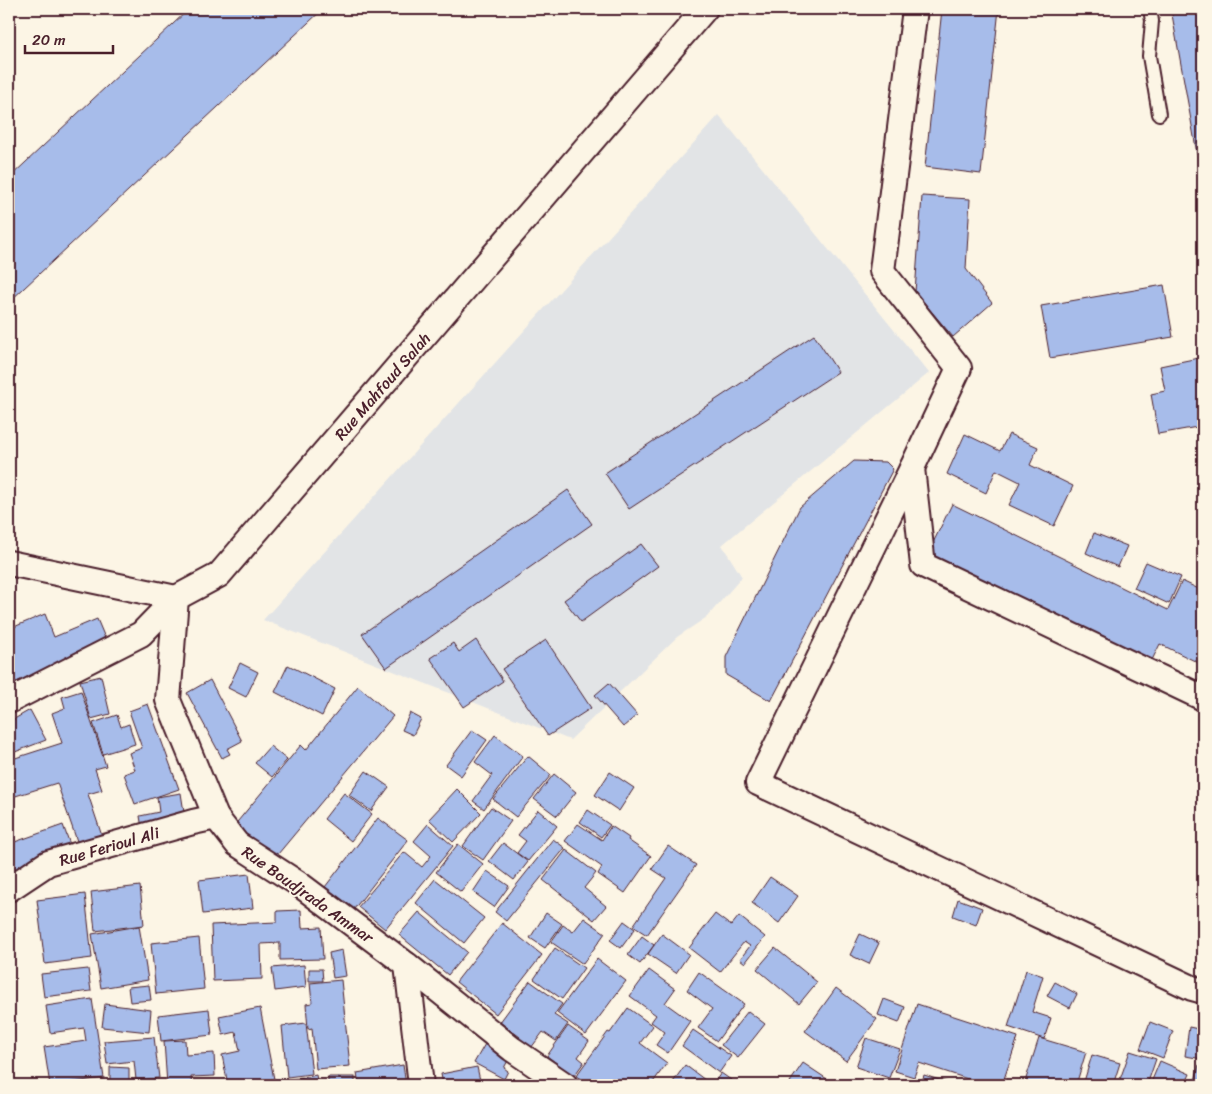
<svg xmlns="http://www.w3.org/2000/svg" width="1212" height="1094" viewBox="0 0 1212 1094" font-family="Sriracha,sans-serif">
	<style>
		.built { fill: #e2e4e6 }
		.building { fill: #a7bcea; stroke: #4a1f2b }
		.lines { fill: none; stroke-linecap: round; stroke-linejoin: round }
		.lane-casing { stroke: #4a1f2b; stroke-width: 16 }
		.street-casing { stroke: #4a1f2b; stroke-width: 28 }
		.lane { stroke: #fcf5e5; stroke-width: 12 }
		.street { stroke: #fcf5e5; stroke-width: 24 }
		.labels { text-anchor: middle; stroke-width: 4; stroke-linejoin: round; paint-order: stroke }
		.street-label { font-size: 16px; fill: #4a1f2b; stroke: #fcf5e5 }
	</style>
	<rect width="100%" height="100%" fill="#fcf5e5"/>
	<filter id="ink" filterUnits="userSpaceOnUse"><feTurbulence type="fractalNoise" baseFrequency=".02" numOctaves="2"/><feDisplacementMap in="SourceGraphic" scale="10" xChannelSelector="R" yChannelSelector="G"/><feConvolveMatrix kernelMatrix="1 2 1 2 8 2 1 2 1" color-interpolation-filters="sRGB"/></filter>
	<g filter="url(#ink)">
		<path class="built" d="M719,115L929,373L722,545L742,577L707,617L677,637L570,740L263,620Z"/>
		<g class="building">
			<path d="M189,9H323L9,302V178Z"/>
			<path d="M942,9H999L981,174L925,167Z"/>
			<path d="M1171,9H1203V187Z"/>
			<path d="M922,196L970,199L966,269L992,303L953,337L915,292Z"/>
			<path d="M1164,285L1173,337L1050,358L1041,306Z"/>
			<path d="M814,335L838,372L629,509L605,473Z"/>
			<path d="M1203,357V426L1158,434L1151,394L1165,391L1160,366Z"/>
			<path d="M965,434L1000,451L1009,434L1038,447L1030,465L1073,486L1054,526L1009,505L1020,482L996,470L986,493L947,474Z"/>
			<path d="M854,461L886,462L893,469L771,701L726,675V657L800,507Z"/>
			<path d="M568,490L592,524L386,668L362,634Z"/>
			<path d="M952,504L1168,610L1182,581L1203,591V665L1160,644L1149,666L972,586L977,577L928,553Z"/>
			<path d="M1094,533L1127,546L1118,567L1086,553Z"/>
			<path d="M641,544L658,566L581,622L564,600Z"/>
			<path d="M1146,562L1181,577L1169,604L1134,588Z"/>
			<path d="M45,614L54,637L97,619L108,645L9,685V629Z"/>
			<path d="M476,640L503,681L464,707L430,658L453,643L459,652Z"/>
			<path d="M546,640L591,708L548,736L502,669Z"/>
			<path d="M240,663L258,672L246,697L228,688Z"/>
			<path d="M288,665L335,689L322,716L275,692Z"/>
			<path d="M101,676L110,714L91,719L80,681Z"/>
			<path d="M210,680L242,741L227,749L230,754L222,758L187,693Z"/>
			<path d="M609,683L637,715L623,727L595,695Z"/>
			<path d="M358,686L393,716L273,860L233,827L301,745L306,750Z"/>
			<path d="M81,691L106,766L95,769L102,790L88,794L102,836L78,844L57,783L9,798V760L62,743L52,713L65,708L62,697Z"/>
			<path d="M148,704L179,789L135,804L124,774L135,770L129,753L142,748L129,711Z"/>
			<path d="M30,710L46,740L15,752L9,736V722Z"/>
			<path d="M410,713L421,719L413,735L402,730Z"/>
			<path d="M117,715L121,727L129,724L135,744L103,754L93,723Z"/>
			<path d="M472,730L487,740L461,776L446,765Z"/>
			<path d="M495,735L523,756L484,809L473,801L492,775L475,762Z"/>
			<path d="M270,746L287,760L272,777L255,763Z"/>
			<path d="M528,756L551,775L516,817L493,799Z"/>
			<path d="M366,771L389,787L371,811L349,795Z"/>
			<path d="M610,772L634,788L619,811L595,795Z"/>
			<path d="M554,774L576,792L557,816L534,799Z"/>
			<path d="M457,789L481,813L453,842L429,819Z"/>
			<path d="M181,793L188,838L145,846L140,816L159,812L157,797Z"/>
			<path d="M344,793L372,814L351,841L324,819Z"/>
			<path d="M491,807L511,821L483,860L463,846Z"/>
			<path d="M538,810L557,826L528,861L517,853L526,841L518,835Z"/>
			<path d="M588,810L610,825L601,837L580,822Z"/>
			<path d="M378,818L408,840L354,909L325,887Z"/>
			<path d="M428,824L453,846L385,929L358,907L404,852L422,867L431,856L414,841Z"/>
			<path d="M578,824L602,840L611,826L629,838L628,840L651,856L625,893L598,874L602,867L565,841Z"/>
			<path d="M63,825L72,850L9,871V844Z"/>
			<path d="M553,839L565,848L506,921L495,912Z"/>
			<path d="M503,843L528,862L514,880L489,861Z"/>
			<path d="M458,844L483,864L461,892L436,872Z"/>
			<path d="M668,846L696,865L647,935L633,926L666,878L652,869Z"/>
			<path d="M566,850L596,873L584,888L606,906L594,920L543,880Z"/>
			<path d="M487,871L509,886L494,907L473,892Z"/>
			<path d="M249,874L253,908L203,914L199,880Z"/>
			<path d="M770,877L798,896L779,923L752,903Z"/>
			<path d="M435,879L484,918L464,943L416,903Z"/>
			<path d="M140,886L144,925L95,931L91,892Z"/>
			<path d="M85,894L92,958L45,964L37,900Z"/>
			<path d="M958,899L982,908L976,925L953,916Z"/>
			<path d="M301,910L302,928L321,927L323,959L280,960V943L261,944L262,979L213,981L211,925L277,922V911Z"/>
			<path d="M419,912L467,952L448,975L399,935Z"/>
			<path d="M546,913L562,924L545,948L530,938Z"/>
			<path d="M715,914L731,926L739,916L765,937L745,963L740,959L750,946L744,942L720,972L689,948Z"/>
			<path d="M584,918L605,933L583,964L551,942L563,925L573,932Z"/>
			<path d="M624,921L635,929L621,948L610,940Z"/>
			<path d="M502,923L542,955L496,1014L456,982Z"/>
			<path d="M139,926L148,980L101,988L92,934Z"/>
			<path d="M662,934L689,954L676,973L648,954Z"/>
			<path d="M860,934L879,943L869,964L850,955Z"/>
			<path d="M642,936L654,945L640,964L628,955Z"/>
			<path d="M199,938L204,989L156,994L151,943Z"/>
			<path d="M555,948L584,968L562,999L534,979Z"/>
			<path d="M775,948L817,982L799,1004L757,969Z"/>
			<path d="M342,950L346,976L333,978L329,953Z"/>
			<path d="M597,959L626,981L586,1035L557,1013Z"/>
			<path d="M304,965L306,987L275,991L272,968Z"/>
			<path d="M88,969L91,991L44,997L41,974Z"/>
			<path d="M309,969H322L323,981H309Z"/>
			<path d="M649,970L675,989L665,1003L690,1021L668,1053L656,1045L665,1032L651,1022L656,1015L630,996Z"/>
			<path d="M1026,970L1043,976L1032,1012L1051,1018L1044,1039L1008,1027Z"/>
			<path d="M699,972L744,1004L717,1041L698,1028L712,1009L687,990Z"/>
			<path d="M341,980L350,1066L316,1069L312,1028L308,1029L306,1004L312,1003L310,983Z"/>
			<path d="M530,981L562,1004L554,1015L568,1024L556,1041L543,1032L531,1048L518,1039L520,1037L500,1022Z"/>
			<path d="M1055,982L1077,994L1070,1008L1047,996Z"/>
			<path d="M149,985L151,1000L130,1002L128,987Z"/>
			<path d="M836,988L877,1019L846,1061L805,1031Z"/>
			<path d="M92,999L104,1078L50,1085L44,1047L86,1041L84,1028L50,1033L46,1006Z"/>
			<path d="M884,999L905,1007L899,1023L878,1015Z"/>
			<path d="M105,1004L151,1010L149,1032L102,1027Z"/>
			<path d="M917,1004L1018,1037L1002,1085H986L919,1063L914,1077L895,1071Z"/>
			<path d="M260,1008L274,1079L242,1085H228L222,1055L240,1051L236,1032L223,1035L219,1016Z"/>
			<path d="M628,1008L653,1026L640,1043L667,1063L651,1085H590L576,1076L608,1032L610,1033Z"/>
			<path d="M209,1009L212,1035L161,1041L158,1015Z"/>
			<path d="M748,1011L765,1024L738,1058L721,1045Z"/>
			<path d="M1150,1022L1173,1031L1163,1058L1140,1049Z"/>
			<path d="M306,1023L312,1074L287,1077L282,1026Z"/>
			<path d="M568,1026L589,1041L578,1057L584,1062L574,1076L547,1056Z"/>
			<path d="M1189,1027L1203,1030V1059L1185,1056Z"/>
			<path d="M693,1030L731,1056L719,1073L682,1046Z"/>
			<path d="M154,1037L159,1078L136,1080L134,1061L107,1064L104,1041Z"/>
			<path d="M489,1037L513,1051L504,1068L508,1071L504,1079L474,1063Z"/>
			<path d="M866,1038L900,1049L889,1078L856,1067Z"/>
			<path d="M1039,1038L1086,1052L1076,1085H1063L1048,1081L1046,1085H1024Z"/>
			<path d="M185,1040L186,1055L214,1053L215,1076L191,1077L192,1085H167L164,1041Z"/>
			<path d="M1130,1051L1156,1059L1147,1085H1118Z"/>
			<path d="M1092,1055L1120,1063L1113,1085H1083Z"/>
			<path d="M1160,1061L1190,1074L1185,1085H1150Z"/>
			<path d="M803,1063L836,1085H794L790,1082Z"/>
			<path d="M403,1065L406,1085H359L357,1073Z"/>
			<path d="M685,1065L709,1083L707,1085H671Z"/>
			<path d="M1199,1065L1203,1066V1085H1194Z"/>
			<path d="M110,1067L129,1068V1084H110Z"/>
			<path d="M477,1067L481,1085H443L441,1074Z"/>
			<path d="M721,1073L738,1085H714L713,1084Z"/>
			<path d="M316,1075L318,1085H292L291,1081Z"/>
			<path d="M924,1075L955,1085H921Z"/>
			<rect x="328" y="1077" width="27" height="8"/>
		</g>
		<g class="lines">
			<defs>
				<path id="lane" d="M1150,9L1152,21L1149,56L1159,114"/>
				<g id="street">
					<path d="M915,9L882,271L959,368L912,468L758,783L1192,988L1203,991"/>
					<path d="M912,468L923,565L1203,698"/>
					<path d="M9,563L176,598L168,700L216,817L237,844L299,884L407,965L512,1049L565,1085"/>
					<path d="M9,701L141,634L176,598L219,575L705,9"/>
					<path d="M9,889L48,863L193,822L216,817"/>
					<path d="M407,965L421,1085"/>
				</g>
			</defs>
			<use href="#lane" class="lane-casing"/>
			<use href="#street" class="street-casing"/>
			<use href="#lane" class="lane"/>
			<use href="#street" class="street"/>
		</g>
	</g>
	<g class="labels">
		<g class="street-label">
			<text transform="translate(382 386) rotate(-49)" y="6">Rue Mahfoud Salah</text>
			<text transform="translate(109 846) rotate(-16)" y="6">Rue Ferioul Ali</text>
			<text transform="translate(308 894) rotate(35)" y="6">Rue Boudjrada Ammar</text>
		</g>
	</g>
	<rect width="1212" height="1094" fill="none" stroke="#fcf5e5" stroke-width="30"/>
	<rect x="15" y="15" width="1182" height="1064" fill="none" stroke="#4a1f2b" stroke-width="2" filter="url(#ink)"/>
	<path d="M25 45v8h88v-8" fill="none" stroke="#4a1f2b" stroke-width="2.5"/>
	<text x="32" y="45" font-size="15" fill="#4a1f2b" stroke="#fcf5e5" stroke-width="4" paint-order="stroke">20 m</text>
</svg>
